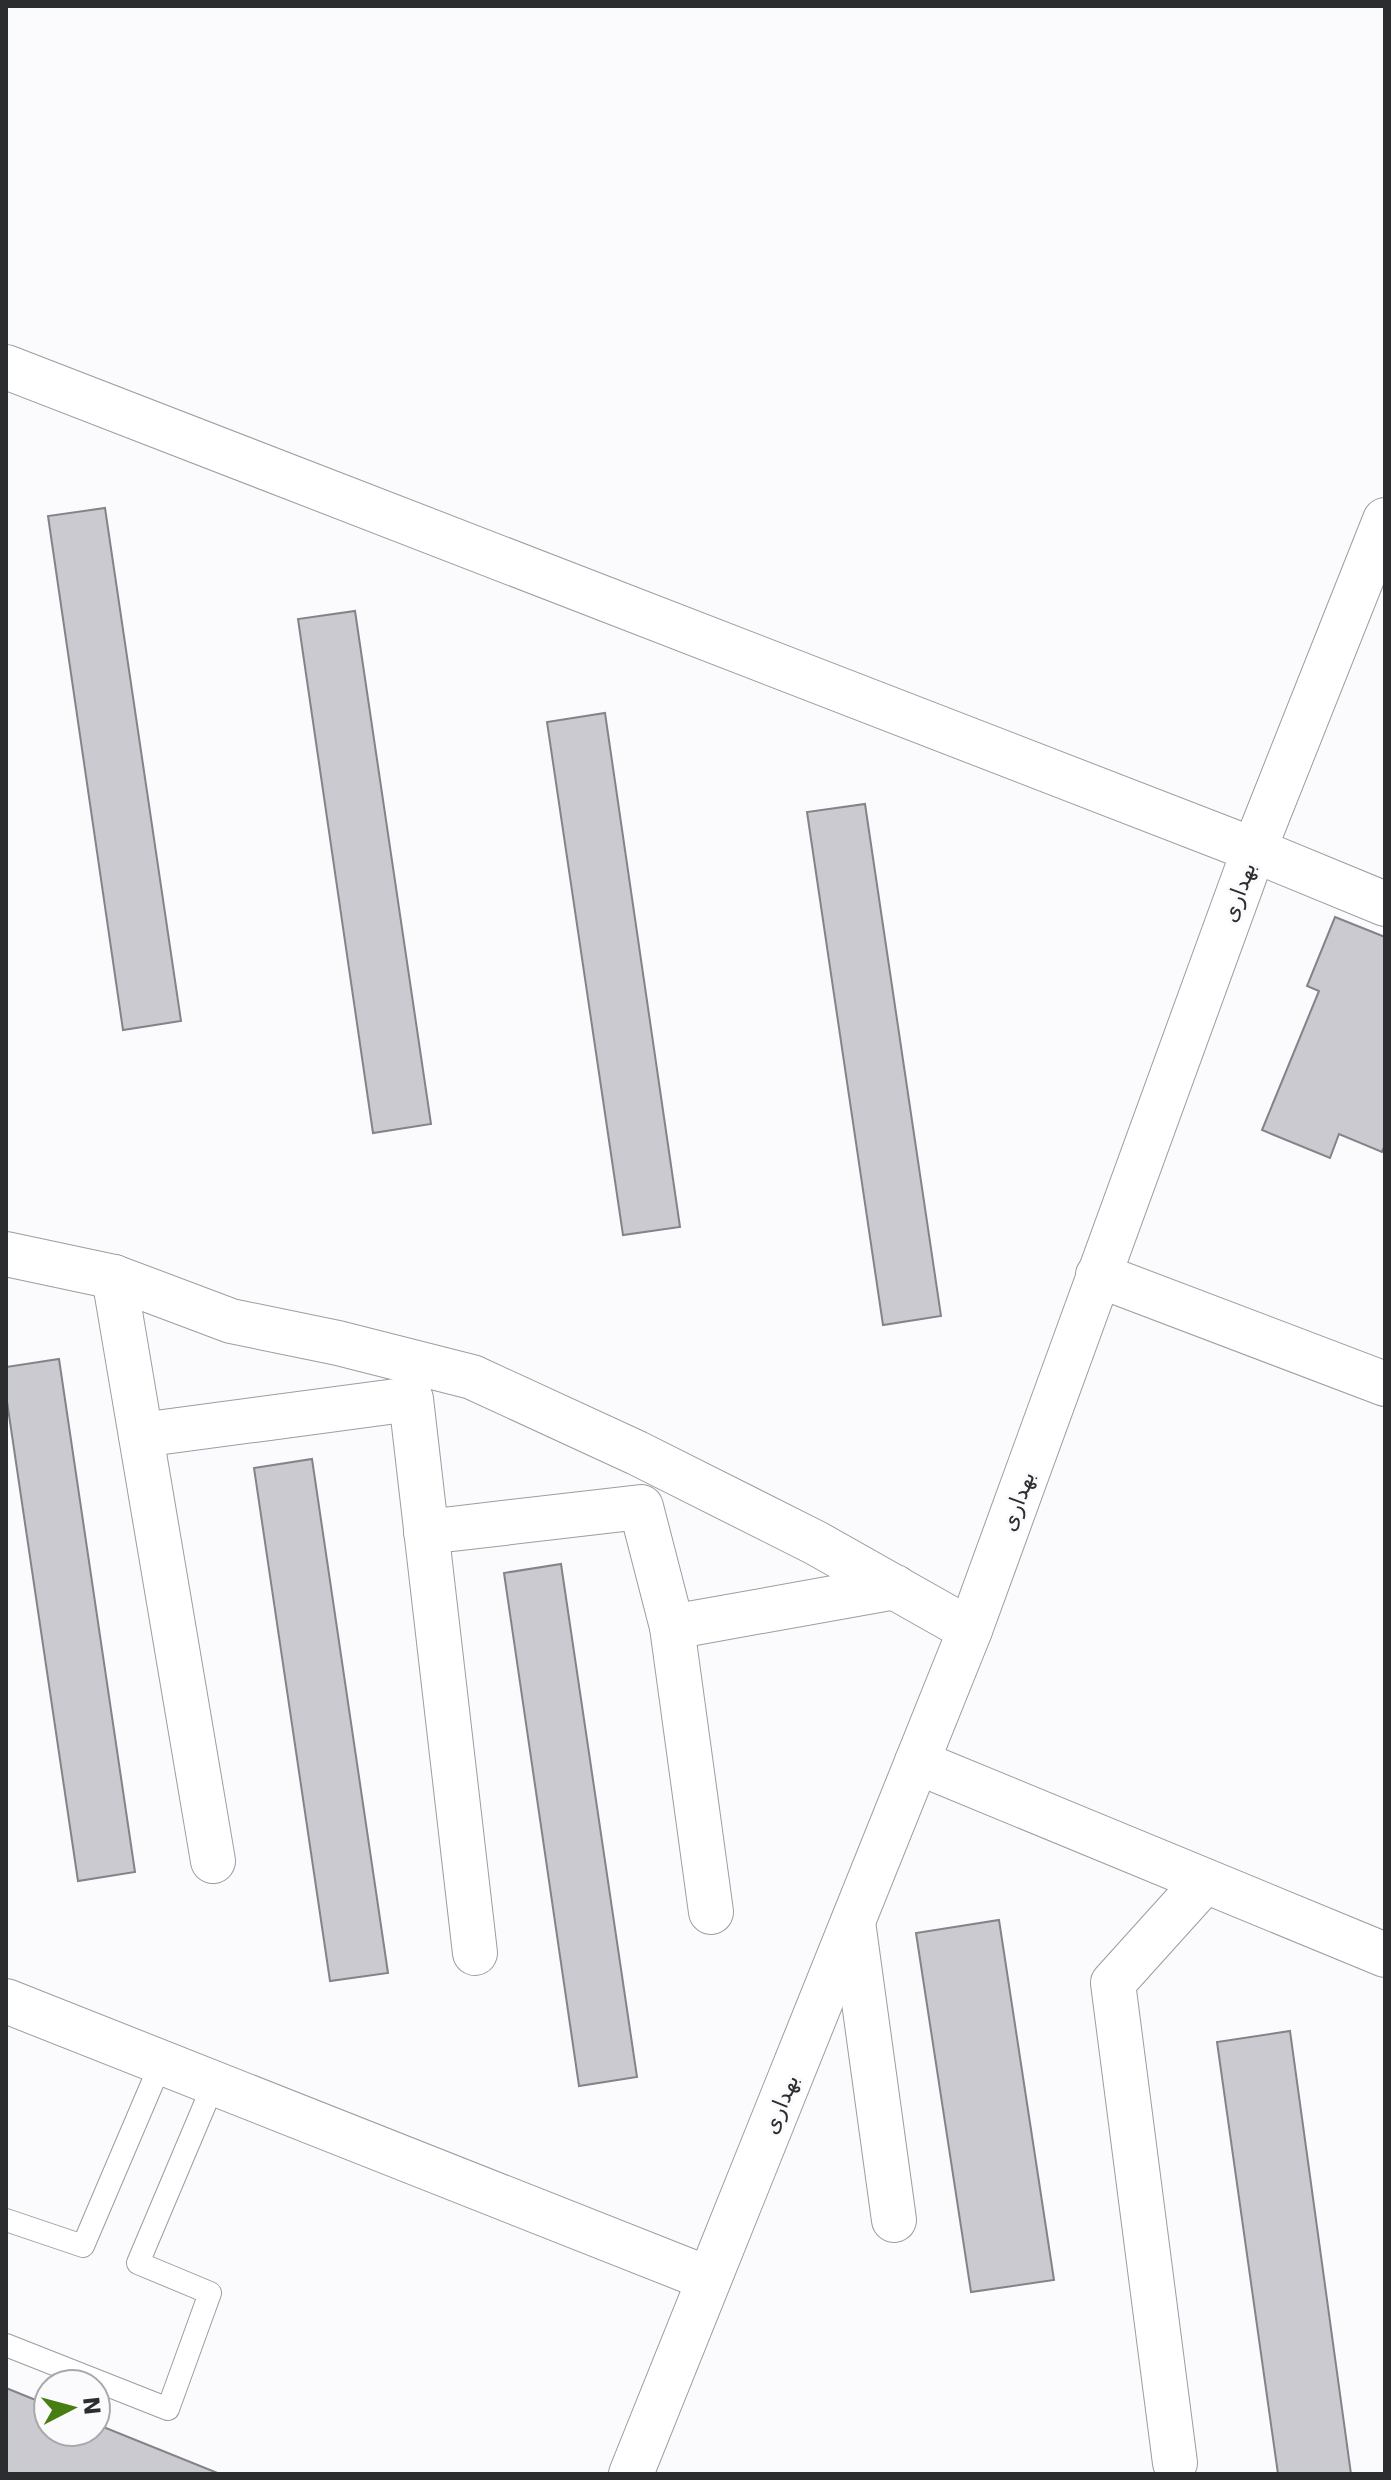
<svg xmlns="http://www.w3.org/2000/svg" width="1391" height="2480" viewBox="0 0 1391 2480" font-family="'DejaVu Sans','Noto Naskh Arabic',sans-serif">
	<style>
		.building { fill: #cacad0; stroke: #838388; stroke-width: 2 }
		.lines { fill: none; stroke-linecap: round; stroke-linejoin: round }
		.service-casing { stroke: #9c9ca2; stroke-width: 24 }
		.minor-casing { stroke: #9c9ca2; stroke-width: 46 }
		.tertiary-casing { stroke: #9c9ca2; stroke-width: 46 }
		.service { stroke: #fff; stroke-width: 22 }
		.minor { stroke: #fff; stroke-width: 44 }
		.tertiary { stroke: #fff; stroke-width: 44 }
		.labels { text-anchor: middle; stroke-width: 6; stroke-linejoin: round; paint-order: stroke }
		.street-label { font-size: 22px; fill: #2c2d2f; stroke: #fbfbfe }
	</style>
	<rect width="100%" height="100%" fill="#fbfbfe"/>
	<g class="building">
		<path d="M105,508L181,1021L123,1030L48,516Z"/>
		<path d="M355,611L431,1124L373,1133L298,619Z"/>
		<path d="M605,713L680,1227L623,1235L547,722Z"/>
		<path d="M865,804L941,1316L883,1325L807,812Z"/>
		<path d="M1335,917L1385,937V1145L1382,1152L1339,1134L1330,1158L1262,1130L1319,991L1307,986Z"/>
		<path d="M59,1359L135,1872L78,1881L6,1395V1367Z"/>
		<path d="M312,1459L388,1973L330,1981L254,1468Z"/>
		<path d="M561,1564L637,2077L579,2086L504,1573Z"/>
		<path d="M999,1920L1054,2280L971,2292L916,1933Z"/>
		<path d="M1290,2031L1351,2474H1278L1217,2042Z"/>
		<path d="M6,2388L48,2405V2432H96V2424L220,2474H6Z"/>
	</g>
	<g class="lines">
		<defs>
			<g id="service">
				<path d="M6,2220L83,2246L161,2063"/>
				<path d="M6,2345L168,2409L210,2293L138,2263L214,2083"/>
			</g>
			<g id="minor">
				<path d="M6,367L1254,850L1385,904"/>
				<path d="M6,1254L114,1277L231,1321L338,1343L472,1377L637,1453L816,1543L970,1630"/>
				<path d="M1098,1275L1385,1384"/>
				<path d="M114,1277L213,1861"/>
				<path d="M141,1435L411,1399L475,1953"/>
				<path d="M426,1532L641,1507L672,1627L711,1912"/>
				<path d="M672,1627L895,1587"/>
				<path d="M917,1762L1385,1955"/>
				<path d="M853,1922L894,2220"/>
				<path d="M6,2001L709,2279"/>
				<path d="M1175,2463L1113,1983L1205,1881"/>
			</g>
			<path id="tertiary" d="M631,2474L970,1630L1254,850L1385,520"/>
		</defs>
		<use href="#service" class="service-casing"/>
		<use href="#minor" class="minor-casing"/>
		<use href="#tertiary" class="tertiary-casing"/>
		<use href="#service" class="service"/>
		<use href="#minor" class="minor"/>
		<use href="#tertiary" class="tertiary"/>
	</g>
	<g class="labels">
		<g class="street-label">
			<text transform="translate(1238 892) rotate(-70)" y="8">بهداری</text>
			<text transform="translate(1017 1501) rotate(-70)" y="8">بهداری</text>
			<text transform="translate(780 2104) rotate(-68)" y="8">بهداری</text>
		</g>
	</g>
	<rect width="1391" height="2480" fill="none" stroke="#2c2d2f" stroke-width="16"/>
	<g transform="translate(72 2408) rotate(84)"><circle r="38" fill="#fbfbfe" stroke="#a8a9ab" stroke-width="2"/>
	<path d="M0-6L14 30L0 20L-14 30Z" fill="#487d11"/>
	<text y="-12" font-size="22" font-weight="bold" text-anchor="middle" fill="#2c2d2f">N</text>
	</g>
</svg>
